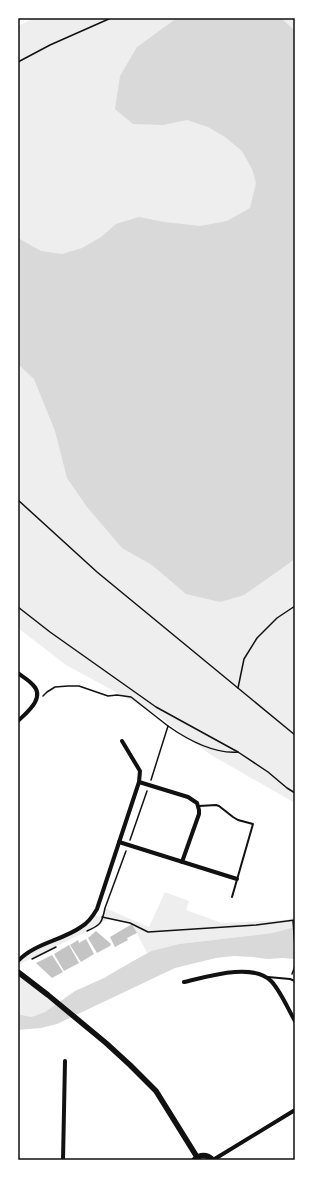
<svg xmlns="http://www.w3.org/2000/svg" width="313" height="1178" viewBox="0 0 313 1178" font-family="'Space Grotesk',sans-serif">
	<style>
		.green { fill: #eee }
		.water { fill: #d9d9d9 }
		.building { fill: #c4c4c4 }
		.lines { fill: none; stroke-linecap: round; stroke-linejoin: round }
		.path { stroke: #111; stroke-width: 1.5 }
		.service { stroke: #111; stroke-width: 2 }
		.minor { stroke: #111; stroke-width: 4 }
		.tertiary { stroke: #111; stroke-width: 5.5 }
		.neatline { fill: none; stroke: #111; stroke-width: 1.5 }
	</style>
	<rect width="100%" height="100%" fill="#fff"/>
	<g class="green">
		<path d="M34,18H295V803L211,755L156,714L66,665L18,628V26Z"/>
		<path d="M165,892L189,901L186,910L222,923L286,920L295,917V927L272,933L179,944L151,951L147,953L132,924C118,924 109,913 98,926L18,965V960L24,955L81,928L93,915L103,917L105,908L149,927Z"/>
		<path d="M18,972L58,1003L45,1012L31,1017L18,1014Z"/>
	</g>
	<g class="water">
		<path d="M177,18H281L295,31V559L244,595L220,602L186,594L152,565L122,548L87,507L67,478L55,431L34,379L18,364V238L41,251L62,254L82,248L101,237L116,224L139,217L164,222L200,226L227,221L250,208L256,183L252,169L242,151L225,137L208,127L187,120L163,125L133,124L115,109L120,76L137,47Z"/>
		<path d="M295,927V959L282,958L268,959L252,957L234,956L216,958L175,968L57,1024L41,1028L18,1030V1014L31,1017L45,1012L75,991L104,978L121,968L151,951L179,944L272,933Z"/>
	</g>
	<g class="building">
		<path d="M132,924L137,933L127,938L128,940L115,947L110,937Z"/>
		<path d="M96,931L111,944L110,946L97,953L88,938Z"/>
		<path d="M86,939L94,954L81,962L70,945L78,940L79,943Z"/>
		<path d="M69,945L79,963L64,971L54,954Z"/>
		<path d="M52,955L63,972L52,978L36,963Z"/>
	</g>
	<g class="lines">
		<g class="path">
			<path d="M18,62L50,45L111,18"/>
			<path d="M18,500L97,572L295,735"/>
			<path d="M18,607L50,632L156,707L238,752L268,772L287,788L295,793"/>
			<path d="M238,688L244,659L257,638L277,618L295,606"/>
			<path d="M43,696L47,692L55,687L68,686H79L108,696L117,695L131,697L168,726"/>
			<path d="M151,780L168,726C188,740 213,754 238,752"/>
			<path d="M130,840L147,791"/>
			<path d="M102,917L130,923L148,932L256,925L295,920"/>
			<path d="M293,921L295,947"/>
			<path d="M87,931C101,925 102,923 105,908L126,851"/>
			<path d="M32,959L56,947"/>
			<path d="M292,974L295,966"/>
		</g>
		<g class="service">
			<path d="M199,806L216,805L219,806L233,817L238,820L253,824L232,897"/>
			<path d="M268,977L290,979L295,981"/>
		</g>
		<g class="minor">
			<path d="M18,673C23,677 29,680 33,685C46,698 26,713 18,721"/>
			<path d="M139,782L188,797L197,803L199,810V814L182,862"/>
			<path d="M119,842L237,879"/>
			<path d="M18,961C35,943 61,941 81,927C88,923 93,916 97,909L139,782L140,771L122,741"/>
			<path d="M184,982C206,977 252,962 271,981C280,990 288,1009 295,1021"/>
			<path d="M63,1160L65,1061"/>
			<path d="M213,1160L295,1110"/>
		</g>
		<g class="tertiary">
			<path d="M18,972L48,995L106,1043L130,1065L156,1091L197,1157"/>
			<path d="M194,1160C200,1154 207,1154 213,1160"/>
		</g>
	</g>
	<rect width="313" height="1178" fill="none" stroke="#ffffff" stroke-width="38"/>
	<rect x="19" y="19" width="275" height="1140" class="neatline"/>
</svg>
